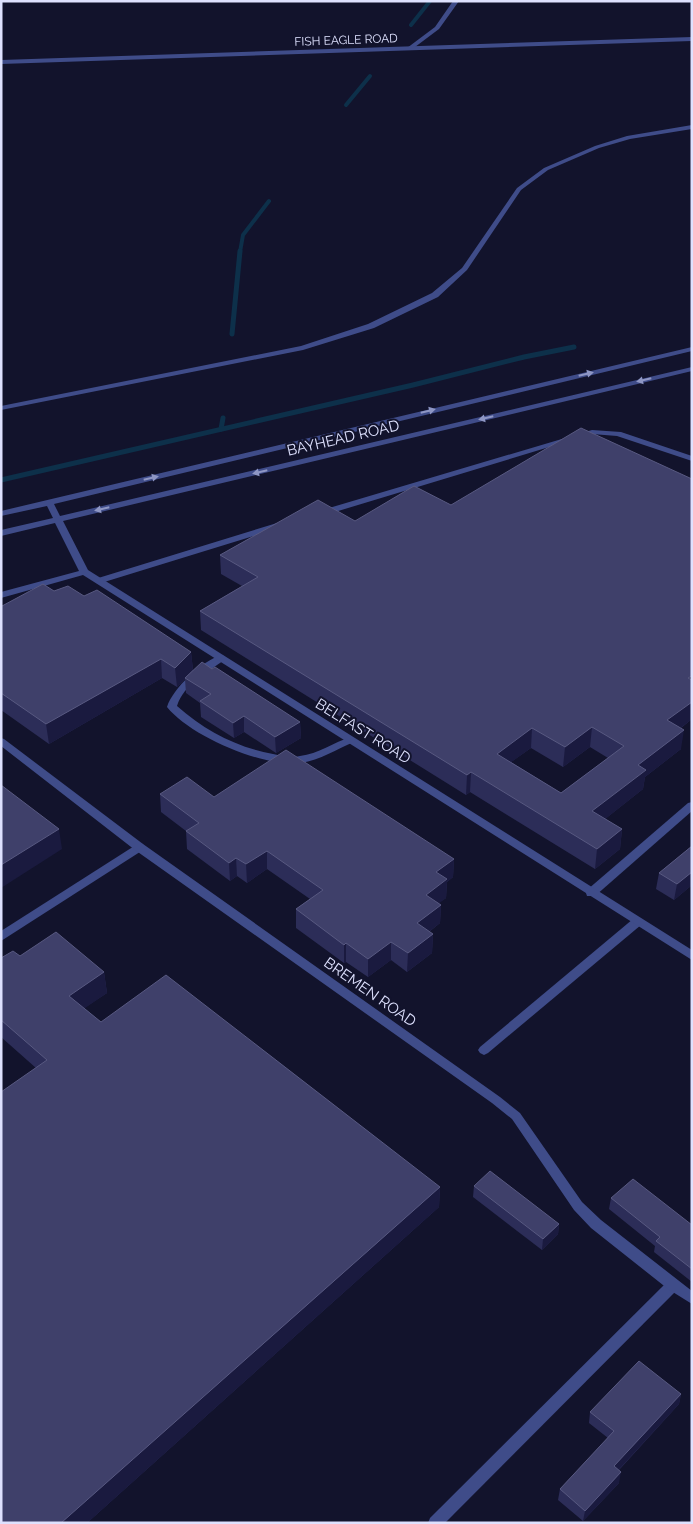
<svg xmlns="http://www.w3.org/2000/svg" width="693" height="1524" viewBox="0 0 693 1524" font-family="Raleway,sans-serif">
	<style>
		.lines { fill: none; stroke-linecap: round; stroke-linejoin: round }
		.stream-far1 { stroke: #0d304a; stroke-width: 4 }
		.stream { stroke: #0d304a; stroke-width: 5 }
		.lane { fill: #3f4c89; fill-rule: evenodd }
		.street { fill: #3f4c89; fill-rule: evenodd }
		.wall { fill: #2c2d58; fill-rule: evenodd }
		.shaded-wall { fill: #1a1a3f }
		.building { fill: #3f406a; stroke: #585981; fill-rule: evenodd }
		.oneway { fill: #8e96c4 }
		.labels { text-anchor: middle; stroke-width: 4; stroke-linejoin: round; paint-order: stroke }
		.far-street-label { font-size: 12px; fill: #dee1fe; stroke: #12132c }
		.street-label { font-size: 15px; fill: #dee1fe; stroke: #12132c }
	</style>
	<rect width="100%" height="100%" fill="#12132c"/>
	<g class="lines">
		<g class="stream-far1">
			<path d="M411,25L430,1"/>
			<path d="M346,105L370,76"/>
			<path d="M240,252L243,235L269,201"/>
		</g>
		<g class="stream">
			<path d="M232,334L240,251"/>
			<path d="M221,429L223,418"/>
			<path d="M1,480L413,385L524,357L574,347"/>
		</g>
		<g class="lane">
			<path d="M453,1H459L439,29L411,50H407V48L435,27Z"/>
			<path d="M592,430L621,432L692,456V461L617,436L592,434L325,515H319L318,513L319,511Z"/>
			<path d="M277,523L280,524L281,526L280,528L101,583L98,584L94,581L95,579Z"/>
			<path d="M221,655L224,656L226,658L224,660C207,673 184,684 177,706C205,731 236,747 273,754C282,756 291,758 300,756C318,754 334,742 351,737L356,740L354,742C337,749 320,760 301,763C264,768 190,736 167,707C173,688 202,661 221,655Z"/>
			<path d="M692,802V811L595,896H587L586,893L587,890L688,803Z"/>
			<path d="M139,843L143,844L144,847L143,850L1,941V931Z"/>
			<path d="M637,918L641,919L642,922L641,925L488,1053L484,1055L480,1053L478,1050L480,1047L633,919Z"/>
			<path d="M673,1279L678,1281L680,1285L678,1289L445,1523H428L430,1518L668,1281Z"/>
		</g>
		<g class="street">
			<path d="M692,37V41L1,64V60Z"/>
			<path d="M692,125V129L630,139L599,148L548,170L521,190L467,270L438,297L374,328L303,350L1,410V406L301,346L368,324L432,293L462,268L517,188L544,168L595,146L627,136Z"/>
			<path d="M692,347V351L54,504L60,516L692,367V371L63,521L88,570L692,950V960L83,575L1,598V592L79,571L55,523L1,536V530L53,518L47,506L1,516V511Z"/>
			<path d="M1,738L4,739L143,844L500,1097L520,1113L582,1202L601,1220L692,1291V1304L668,1289L591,1228L574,1210L512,1119L492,1103L135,850L1,746Z"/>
		</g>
	</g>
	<g class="wall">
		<path d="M220,555L692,719L681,728V749L645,777L643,789L605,819L622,829L620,849L595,869L470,792L466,795L201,630L200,611L242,586L221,574ZM590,747L608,758L561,793L511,762L531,748L563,767Z"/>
		<path d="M54,591L84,596L191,652L193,670L212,669L300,722L301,738L276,753L244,732L234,738L201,717L200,703L186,693L185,679L177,687L162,678L49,744L1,710V606H2Z"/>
		<path d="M160,794L214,797L454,859L453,877L447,882L446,898L438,903L441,905L440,923L429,932L433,934L432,953L407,972L391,960L368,977L346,962L344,963L296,928V909L310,899L267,869L247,883L237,876L230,881L187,849L186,831L161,812Z"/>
		<path d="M692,846V885L674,900L656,889L659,873Z"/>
		<path d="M20,956L104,972L107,993L84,1008L101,1022L440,1187L439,1207L87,1523H1L36,1068L1,1037V958Z"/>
		<path d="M474,1186L559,1224L558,1234L542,1250L473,1197Z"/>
		<path d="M611,1198L692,1225V1282L654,1252L655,1246L609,1209Z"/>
		<path d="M681,1394L679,1404L619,1470V1483L583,1521L558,1500L560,1489L608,1438L589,1423L590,1412Z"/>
	</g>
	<g class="shaded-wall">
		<path d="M191,652L193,670L177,687L175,668Z"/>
		<path d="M161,659L162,678L49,744L46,724Z"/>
		<path d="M692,702V719L665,740L667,720Z"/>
		<path d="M244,716V732L234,738L233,723Z"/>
		<path d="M300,722L301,738L276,753L275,737Z"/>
		<path d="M592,727L590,747L563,767L565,747Z"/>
		<path d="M532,728L531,748L496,773L497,754Z"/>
		<path d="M684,730L681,749L645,777L643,789L590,831L592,811L638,765Z"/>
		<path d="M471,772L470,792L466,795L467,775Z"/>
		<path d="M59,829L62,849L1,888V865Z"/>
		<path d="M622,829L620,849L595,869L597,849Z"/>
		<path d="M267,851V869L247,883L246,864Z"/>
		<path d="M236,858L237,876L230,881L229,863Z"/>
		<path d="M454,859L453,877L447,882L446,898L425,914L426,895L436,872Z"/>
		<path d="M692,872V885L674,900L677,884Z"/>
		<path d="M441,905L440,923L416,942L417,923Z"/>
		<path d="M433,934L432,953L407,972L408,953Z"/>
		<path d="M391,942V960L368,977V959Z"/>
		<path d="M346,943V962L344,963V945Z"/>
		<path d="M104,972L107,993L72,1017L69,996Z"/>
		<path d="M440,1187L439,1207L87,1523H61Z"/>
		<path d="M559,1224L558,1234L542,1250L543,1239Z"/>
		<path d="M681,1394L679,1404L612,1477L614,1466Z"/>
		<path d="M621,1472L619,1483L583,1521L585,1511Z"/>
	</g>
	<g class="building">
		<path d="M581,428L692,479V676L688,678L692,680V702L667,720L684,730L638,765L646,770L592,811L622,829L597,849L471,772L467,775L200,611L258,577L220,555L318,500L355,521L414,486L451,505ZM592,727L624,746L561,793L497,754L532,728L565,747Z"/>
		<path d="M43,584L54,591L68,586L84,596L97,590L191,652L175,668L161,659L46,724L1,693V606H2Z"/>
		<path d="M202,662L212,669L215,667L300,722L275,737L244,716L233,723L200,701L211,694L185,678Z"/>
		<path d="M286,750L454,859L436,872L447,879L426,895L441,905L417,923L433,934L408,953L391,942L368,959L346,943L344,945L296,909L323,890L267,851L246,864L236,858L229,863L186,831L199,823L160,794L187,777L214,797Z"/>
		<path d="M1,785L59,829L1,865Z"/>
		<path d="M692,846V872L677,884L659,873Z"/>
		<path d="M56,932L104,972L69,996L101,1022L166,975L440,1187L61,1523H1V1092L47,1060L1,1020V958L13,951L20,956Z"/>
		<path d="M490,1171L559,1224L543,1239L474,1186Z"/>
		<path d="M633,1179L692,1225V1269L656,1241L660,1237L611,1198Z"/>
		<path d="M639,1361L681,1394L614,1466L621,1472L585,1511L560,1489L614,1431L590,1412Z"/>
	</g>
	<defs><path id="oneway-solid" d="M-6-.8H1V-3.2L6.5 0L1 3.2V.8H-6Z" transform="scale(1.25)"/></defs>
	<g class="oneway">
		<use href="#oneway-solid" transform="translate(586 374) rotate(-13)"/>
		<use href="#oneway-solid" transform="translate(644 380) rotate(167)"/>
		<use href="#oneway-solid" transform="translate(428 411) rotate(-14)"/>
		<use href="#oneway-solid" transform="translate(486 418) rotate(167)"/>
		<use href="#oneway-solid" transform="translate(260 472) rotate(167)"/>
		<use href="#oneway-solid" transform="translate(151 478) rotate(-13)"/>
		<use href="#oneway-solid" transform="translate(102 509) rotate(167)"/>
	</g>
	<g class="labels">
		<g class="far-street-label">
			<text transform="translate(346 40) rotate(-2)" y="4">FISH EAGLE ROAD</text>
		</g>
		<g class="street-label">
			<text transform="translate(343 438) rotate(-13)" y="5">BAYHEAD ROAD</text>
			<text transform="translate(363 731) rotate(32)" y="5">BELFAST ROAD</text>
			<text transform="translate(370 992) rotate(35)" y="5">BREMEN ROAD</text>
		</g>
	</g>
	<rect width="693" height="1524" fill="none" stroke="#dee1fe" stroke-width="5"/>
</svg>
